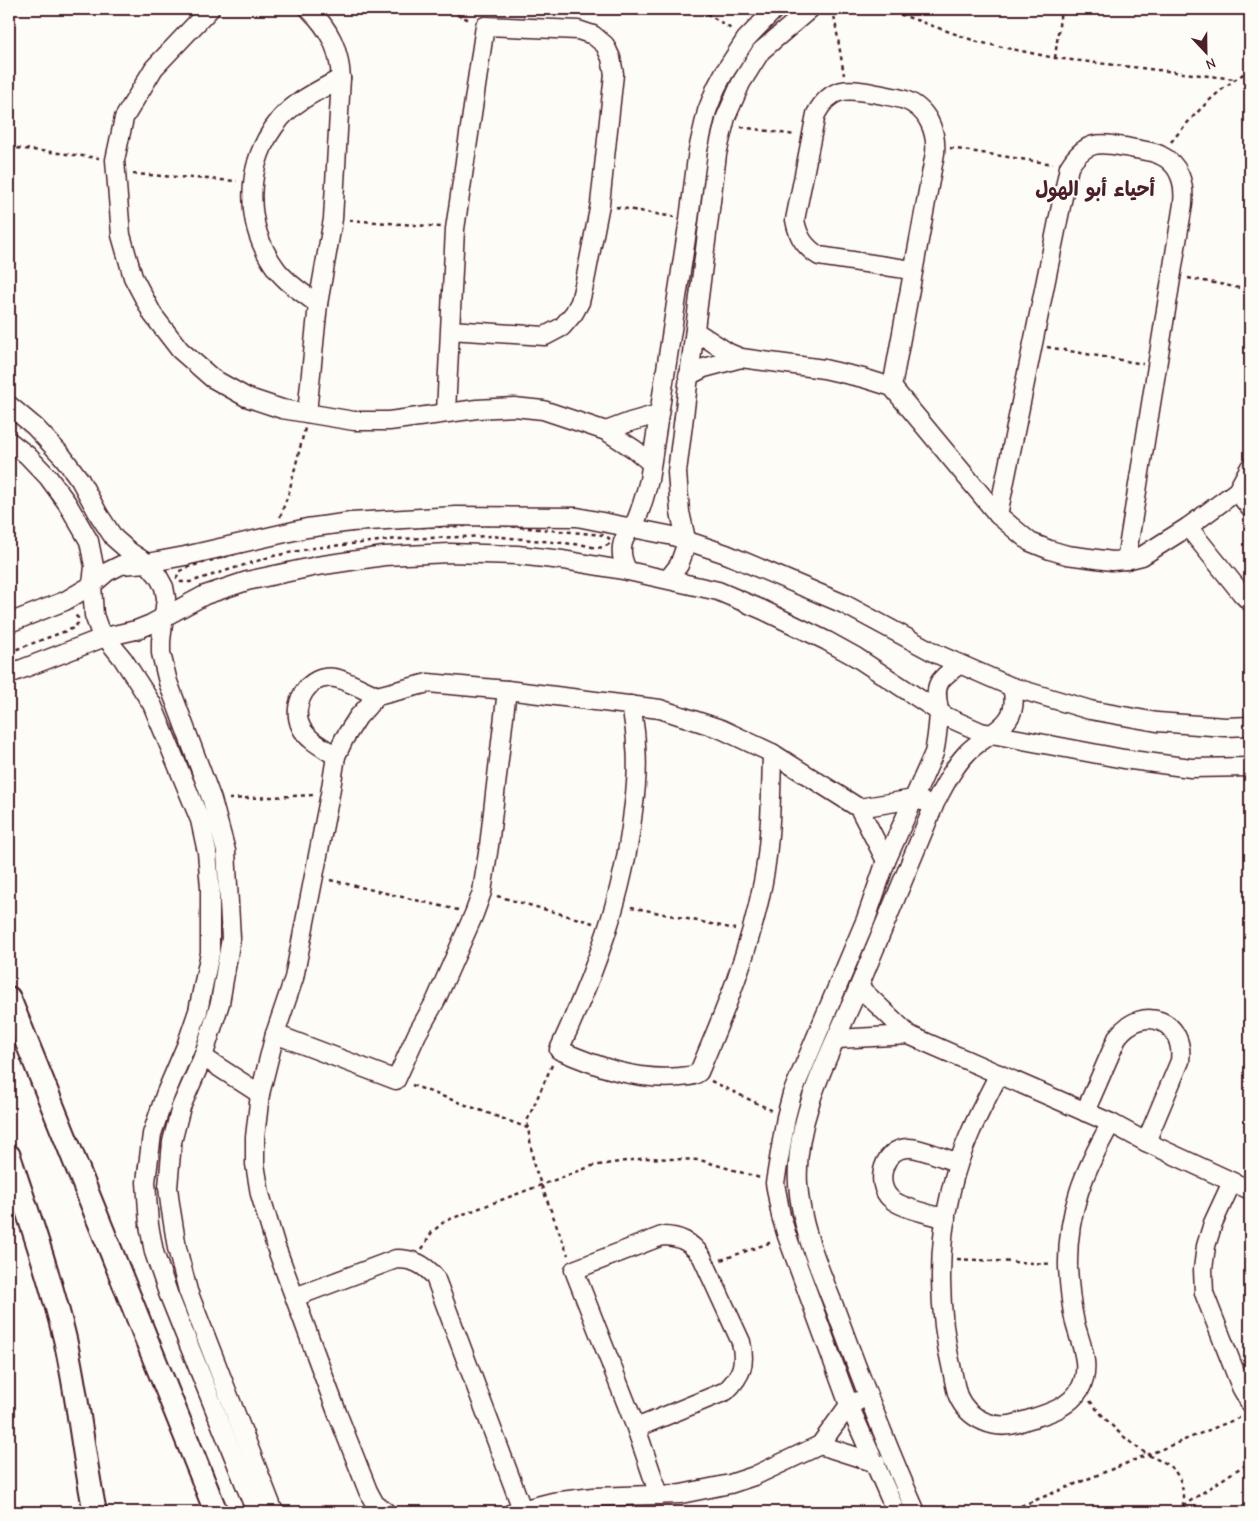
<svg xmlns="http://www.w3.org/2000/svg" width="1259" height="1521" viewBox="0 0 1259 1521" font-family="'Comic Neue','Playpen Sans Arabic',sans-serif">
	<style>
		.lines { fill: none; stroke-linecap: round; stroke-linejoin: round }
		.minor-casing { stroke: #4a1f2b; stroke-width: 21 }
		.major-casing { stroke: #4a1f2b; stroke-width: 26 }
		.path { stroke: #4a1f2b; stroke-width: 2.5; stroke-dasharray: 4 4; stroke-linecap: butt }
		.minor { stroke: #fdfcf7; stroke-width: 18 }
		.major { stroke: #fdfcf7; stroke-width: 22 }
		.labels { text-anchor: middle; stroke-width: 4; stroke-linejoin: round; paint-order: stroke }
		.quarter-label { font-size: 20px; font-weight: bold; fill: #4a1f2b; stroke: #fdfcf7 }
	</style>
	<rect width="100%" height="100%" fill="#fdfcf7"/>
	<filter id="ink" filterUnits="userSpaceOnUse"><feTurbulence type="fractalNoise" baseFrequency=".02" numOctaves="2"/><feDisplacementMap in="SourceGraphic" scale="10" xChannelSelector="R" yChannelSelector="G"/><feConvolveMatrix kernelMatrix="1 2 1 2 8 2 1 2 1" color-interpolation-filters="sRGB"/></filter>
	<g filter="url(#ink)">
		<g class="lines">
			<defs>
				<g id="minor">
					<path d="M210,9L154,68L124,118L115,160L121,235L133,277L153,315L180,350L212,378L246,397L282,409L354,421H389L477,409L514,407L543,410L606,431L634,449L651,463"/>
					<path d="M318,304C304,294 288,284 277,270C243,225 244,162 281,118C297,100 320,90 341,78"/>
					<path d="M695,331L729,353L741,358L824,369L863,378L892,387L998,515L1030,542L1050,550L1067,555L1112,561L1126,560L1142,556L1188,527L1237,491L1250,467"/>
					<path d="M688,376L704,368L741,358"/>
					<path d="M892,387L935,153C937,131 927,108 905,100C896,97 887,96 878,94C850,89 832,84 816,114L795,220C798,237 805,247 819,256L912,270"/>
					<path d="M9,405L35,427L63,457L80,480L99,515L114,538L130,552L147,563L158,576L164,587L166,598L161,641V653L168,682L212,800L226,851L231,938L220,1003L203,1057L181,1107L172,1142L168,1187L170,1204L177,1248L188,1291L274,1512"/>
					<path d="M446,412L455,229L485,26L578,30L593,35L605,45L611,58L614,74L600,204L585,281L580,302L574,313L562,327L545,336L450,330"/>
					<path d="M307,413L318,304L333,219L341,78C339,48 330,30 309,9"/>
					<path d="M606,431L630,422L658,414"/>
					<path d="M9,441L27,455L48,477L67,503L89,541L94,566L92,585L94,615L99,629L123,659L152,704L200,820L207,852L210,888V953L198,1011L186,1046L165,1095L152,1134L146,1182L149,1225L154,1252L168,1293L256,1512"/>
					<path d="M1237,491L1250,508"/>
					<path d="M998,515L1069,167C1087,138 1101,143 1130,148C1139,150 1152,151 1160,155C1180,164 1185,184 1183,204L1126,560"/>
					<path d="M1188,527L1242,594L1250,602"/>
					<path d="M628,571C621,559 619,546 627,534C629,531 632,529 634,525C641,511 645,495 649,480L689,219L698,150L707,111L716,88L724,73L746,39L775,9"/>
					<path d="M668,579L679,565L685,548L686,539L680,512L677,472L717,154L726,117L741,83L761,51L810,9"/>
					<path d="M9,623L65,601L92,585L107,572L121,565L147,563L185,556L307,528L351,522L456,516L577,517L673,536L726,554L844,604L937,654L1012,687L1090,710L1157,722L1225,727L1250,726"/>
					<path d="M9,674L105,637L136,630L151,624L205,595L247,581L317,566L384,556L450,553L517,555L563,560L628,571L718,591L763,610L827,641L856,657L947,717L981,732L1124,759L1191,768L1250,767"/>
					<path d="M631,705C633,718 636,732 636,746C638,767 636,790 633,811C624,896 595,972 559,1050C598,1067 637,1081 680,1077C687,1076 693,1077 699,1072C726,1009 750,950 763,882C771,840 771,796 772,753"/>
					<path d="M336,756C324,748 307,740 301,727C290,705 308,673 335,678C346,680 366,691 377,696"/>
					<path d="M859,808L914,799L922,801"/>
					<path d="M859,987L909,1035L1111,1123L1146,1142L1250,1190"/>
					<path d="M275,1034L396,1080L417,1034L436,1000L474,914L482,892L489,846L507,690"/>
					<path d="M837,1039L909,1035"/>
					<path d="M203,1057L260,1094"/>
					<path d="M999,1074C980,1111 960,1149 951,1190C937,1248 938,1312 952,1370C954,1379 955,1388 958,1396C968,1419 995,1431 1018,1423C1040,1415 1067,1411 1080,1389C1092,1367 1081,1345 1075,1323C1071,1305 1069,1285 1068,1267C1067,1211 1084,1171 1111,1123"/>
					<path d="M1085,1112L1118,1036C1143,1004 1185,1020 1180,1061L1146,1142"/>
					<path d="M1232,1182L1213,1223L1206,1246L1203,1269L1204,1293L1241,1387L1250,1403"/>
					<path d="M946,1219C931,1214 903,1209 891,1199C873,1183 884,1146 910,1148C920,1148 947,1159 958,1163"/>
					<path d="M295,1297L396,1259C413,1259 424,1264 435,1277L522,1509"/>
					<path d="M636,1428L726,1391C742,1375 746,1364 741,1342L702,1257C691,1242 680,1236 662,1236L574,1270L636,1428L659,1495"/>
					<path d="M820,1445L876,1463"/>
					<path d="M386,1512L375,1504L368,1491L338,1415L276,1247L260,1194L255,1164V1137L260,1094L275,1034L294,978L330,794L336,756L344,739L358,717L377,696L428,683L507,690L660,709L721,729L772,753L859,808L886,861"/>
					<path d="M513,1512L553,1502L593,1497L681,1494L730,1484L754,1476L820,1445L849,1405L858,1401"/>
					<path d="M896,1512L849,1405L787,1236L781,1216L775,1183L786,1117L792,1094L866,919L886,861L934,753C937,740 938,727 939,714C939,703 933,690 941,680C946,674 953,669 959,665"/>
					<path d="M916,1512C887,1446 861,1379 836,1311C820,1270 801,1229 798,1184C794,1115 832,1050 858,989C884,927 909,865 935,803C944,786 953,768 966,754C987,731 1022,728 1012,687"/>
				</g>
				<g id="major">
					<path d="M9,998L216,1512"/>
					<path d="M9,1156C29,1216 50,1277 65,1339C78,1396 83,1455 95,1512"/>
				</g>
			</defs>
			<use href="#minor" class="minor-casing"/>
			<use href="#major" class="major-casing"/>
			<g class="path">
				<path d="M442,9L470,20"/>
				<path d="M700,9L733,30"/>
				<path d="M833,9L844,75"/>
				<path d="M885,9L978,42L1055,58L1235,79"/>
				<path d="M1055,58L1061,9"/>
				<path d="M741,127L795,135"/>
				<path d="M1171,142C1194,114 1219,88 1250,70"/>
				<path d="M9,147L99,158"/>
				<path d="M950,148L1053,164"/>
				<path d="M133,174L237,181"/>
				<path d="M616,207L674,217"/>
				<path d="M349,220L441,227"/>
				<path d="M1188,278L1250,290"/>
				<path d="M1047,347L1143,364"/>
				<path d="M280,517L289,492L305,428"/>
				<path d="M496,525L603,535L609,538V544C601,550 593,547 584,545L491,536L398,539L314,548L273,556L190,582H181L177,578L178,572L188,567C233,555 279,540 325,534C382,527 440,527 496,525Z"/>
				<path d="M9,652L74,628L78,623V618L73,613"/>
				<path d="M229,799L313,795"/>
				<path d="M330,880L458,910"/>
				<path d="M497,896L593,923"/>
				<path d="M631,907L735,929"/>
				<path d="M552,1065L527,1121L534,1166L568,1255"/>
				<path d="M711,1081L771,1110"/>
				<path d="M412,1085L528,1128"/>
				<path d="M422,1249L432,1232L445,1221L592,1166L646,1158L700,1160L760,1178"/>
				<path d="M957,1259L1052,1264"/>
				<path d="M721,1260L772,1242"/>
				<path d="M1090,1401C1106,1421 1126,1441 1147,1454C1158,1461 1169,1462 1176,1473C1184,1483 1183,1495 1183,1506"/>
				<path d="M1006,1512L1241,1417"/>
				<path d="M1177,1512L1183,1506L1235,1471L1250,1463"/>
			</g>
			<use href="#minor" class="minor"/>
			<use href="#major" class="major"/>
		</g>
	</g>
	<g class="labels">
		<g class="quarter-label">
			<text x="1095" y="196">أحياء أبو الهول</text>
		</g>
	</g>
	<rect width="1259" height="1521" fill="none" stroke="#fdfcf7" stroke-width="30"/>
	<rect x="15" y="15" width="1229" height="1491" fill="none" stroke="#4a1f2b" stroke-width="2" filter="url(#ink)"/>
	<g transform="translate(1206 52) rotate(158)" stroke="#fdfcf7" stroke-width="4" paint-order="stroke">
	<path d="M0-4L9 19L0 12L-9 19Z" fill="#4a1f2b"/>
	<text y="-8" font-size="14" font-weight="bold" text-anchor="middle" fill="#4a1f2b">N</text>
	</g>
</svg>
